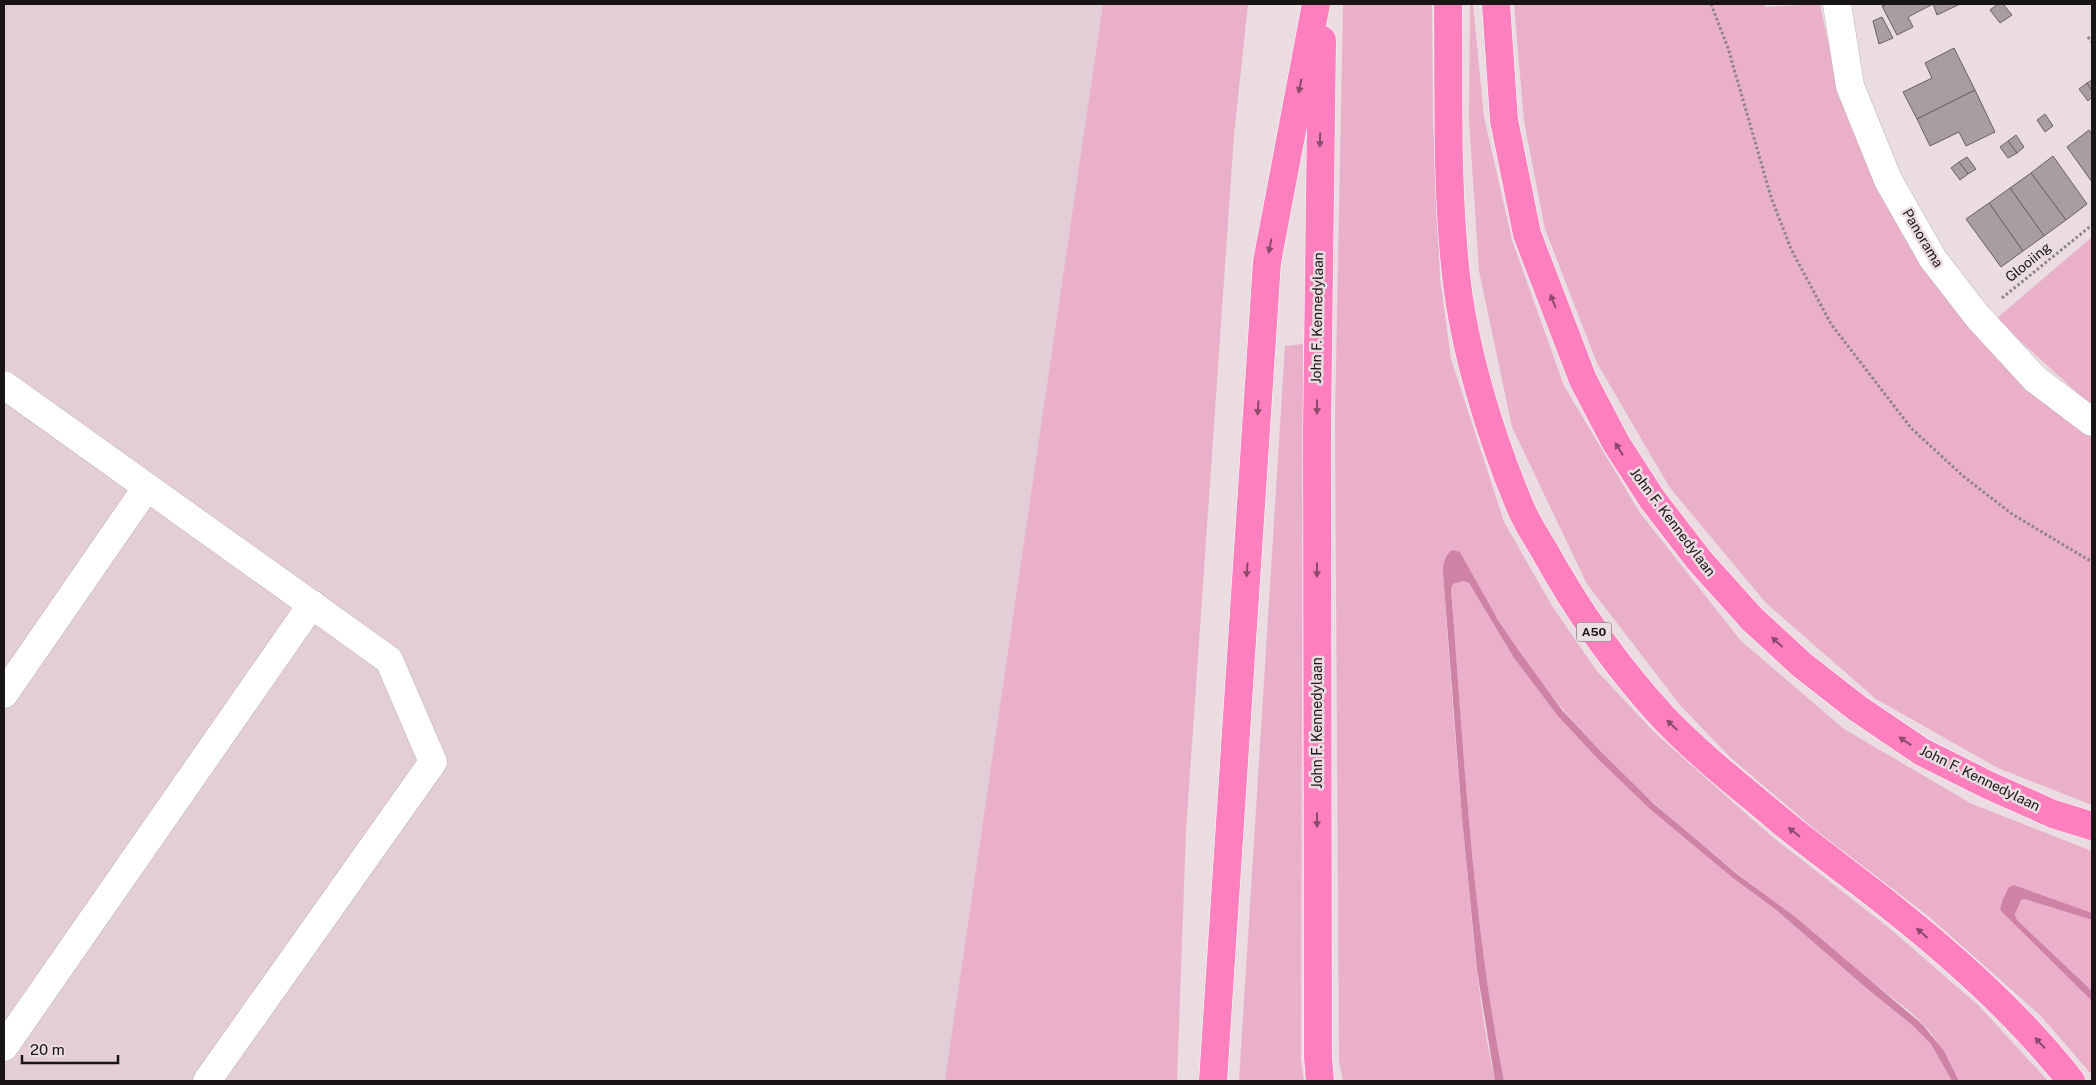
<svg xmlns="http://www.w3.org/2000/svg" width="2096" height="1085" viewBox="0 0 2096 1085" font-family="'Public Sans',sans-serif">
	<style>
		.built { fill: #e3cdd6 }
		.green { fill: #eaafc9 }
		.water { fill: #ce82a5 }
		.building { fill: #aa9da2; stroke: #6c6065 }
		.lines { fill: none; stroke-linecap: round; stroke-linejoin: round }
		.minor-casing { stroke: #beb1b6; stroke-width: 29 }
		.highway-casing { stroke: #fff; stroke-width: 29 }
		.path { stroke: #8d8387; stroke-width: 3; stroke-dasharray: 2.5 2.5; stroke-linecap: butt }
		.minor { stroke: #fff; stroke-width: 28 }
		.highway { stroke: #fd7fbd; stroke-width: 28 }
		.oneway { fill: #8b4a6a }
		.labels { text-anchor: middle; stroke-width: 5; stroke-linejoin: round; paint-order: stroke }
		.shield { fill: #eadce1; stroke: #585053; stroke-width: 1 }
		.shield-label { font-size: 12px; font-weight: bold; fill: #191416 }
		.street-label { font-size: 14px; fill: #191416; stroke: #eadce1 }
	</style>
	<rect width="100%" height="100%" fill="#eadce1"/>
	<path class="built" d="M4,4H1123L1107,1081H4Z"/>
	<g class="green">
		<path d="M1103,4H1248L1234,135L1186,831L1177,1081H945Z"/>
		<path d="M1343,4H1432L1433,123L1440,278L1451,359L1504,522L1552,606L1596,670L1653,731L1770,835L1889,928L1979,1006L2048,1081H1959C1949,1061 1939,1041 1923,1024C1905,1005 1882,991 1862,974C1794,915 1721,864 1655,804C1594,751 1542,689 1499,621C1484,599 1473,575 1460,552L1443,573C1450,675 1458,777 1468,879C1474,946 1480,1015 1495,1081H1343L1339,1061L1335,420Z"/>
		<path d="M1470,4H1473L1484,117L1512,240L1564,386L1640,513L1741,641L1844,729L1972,804L2092,851V913L2014,885L2000,910L2092,1001V1075L2040,1015L1927,915L1819,833L1731,758L1680,705L1587,584L1512,427L1479,271L1469,120Z"/>
		<path d="M1514,4H1765V7L1820,4L1830,51L1846,106L1893,212L2092,435V805L1998,768L1876,699L1766,603L1670,488L1597,363L1545,229L1524,121Z"/>
		<path d="M2092,237V406L1996,319Z"/>
		<path d="M1303,344L1301,1060L1304,1081H1239L1285,346Z"/>
		<path d="M1463,581L1469,583L1514,658L1557,715L1596,757L1733,878L1775,909L1865,987L1911,1024L1931,1044L1952,1081H1504C1472,919 1464,753 1451,589L1453,584Z"/>
		<path d="M2026,899L2092,920V991L2017,920C2014,912 2016,907 2021,900Z"/>
	</g>
	<g class="water">
		<path d="M1452,550L1460,552L1498,620L1519,651L1562,710L1602,753L1654,804L1737,874L1794,916L1922,1024L1944,1051L1959,1081H1952L1931,1044L1911,1024L1865,987L1775,909L1733,878L1649,808L1596,757L1557,715L1514,658L1469,583L1463,581L1453,584L1451,589C1464,753 1472,919 1504,1081H1495L1477,970L1462,817L1443,573C1443,563 1444,557 1452,550Z"/>
		<path d="M2014,885L2092,913V920L2025,899L2021,900L2015,914L2017,920L2092,991V1001L2000,910L2003,899L2009,887Z"/>
	</g>
	<g class="building">
		<path d="M1887,4H1933L1908,17L1913,27L1897,35L1882,6Z"/>
		<path d="M1933,4H1960L1937,15Z"/>
		<path d="M1998,4H2003L2012,15L2000,23L1990,10Z"/>
		<path d="M1882,17L1893,38L1879,44L1873,21Z"/>
		<path d="M1954,48L1975,90L1917,119L1903,92L1932,78L1925,63Z"/>
		<path d="M2092,80V91L2087,83Z"/>
		<path d="M2087,83L2092,91V97L2088,101L2079,89Z"/>
		<path d="M1975,90L1995,132L1966,146L1959,132L1930,146L1917,119Z"/>
		<path d="M2045,114L2053,126L2045,132L2037,120Z"/>
		<path d="M2089,130L2092,135V182L2067,147Z"/>
		<path d="M2016,135L2024,147L2017,153L2008,141Z"/>
		<path d="M2008,141L2017,153L2008,158L2000,147Z"/>
		<path d="M2053,156L2087,204L2066,220L2031,173Z"/>
		<path d="M1967,157L1976,169L1968,174L1959,162Z"/>
		<path d="M1959,162L1968,174L1960,180L1951,168Z"/>
		<path d="M2031,173L2066,220L2044,236L2010,188Z"/>
		<path d="M2010,188L2044,236L2023,251L1989,203Z"/>
		<path d="M1989,203L2023,251L2001,267L1966,219Z"/>
	</g>
	<g class="lines">
		<defs>
			<g id="minor">
				<path d="M1837,4L1850,86L1888,180L1933,259L1978,317L2035,379L2092,422"/>
				<path d="M4,385L389,660L433,762L207,1081"/>
				<path d="M4,694L147,487"/>
				<path d="M4,1047L312,604"/>
			</g>
			<g id="highway">
				<path d="M1448,4C1449,94 1446,185 1456,275C1464,349 1490,435 1519,504C1525,520 1535,535 1544,550C1577,610 1616,666 1663,717C1697,753 1738,785 1776,817C1815,850 1857,879 1896,911C1960,962 2021,1017 2071,1081"/>
				<path d="M1496,4L1504,120L1527,234L1583,380L1616,443L1652,499L1699,560L1752,619L1802,665L1857,708L1922,752L1988,785L2053,814L2092,826"/>
				<path d="M1213,1081L1267,262L1316,4"/>
				<path d="M1320,1081L1318,1057L1317,430L1322,40"/>
			</g>
		</defs>
		<use href="#minor" class="minor-casing"/>
		<use href="#highway" class="highway-casing"/>
		<g class="path">
			<path d="M1711,4L1728,48L1771,197L1791,249L1831,324L1911,428L1963,476L2012,514L2092,562"/>
			<path d="M2088,37L2092,42"/>
			<path d="M2002,298L2092,225"/>
		</g>
		<use href="#minor" class="minor"/>
		<use href="#highway" class="highway"/>
	</g>
	<defs><path id="oneway-solid" d="M-6-.8H1V-3.2L6.5 0L1 3.2V.8H-6Z" transform="scale(1.25)"/></defs>
	<g class="oneway">
		<use href="#oneway-solid" transform="translate(1300 86) rotate(101)"/>
		<use href="#oneway-solid" transform="translate(1320 140) rotate(91)"/>
		<use href="#oneway-solid" transform="translate(1270 246) rotate(101)"/>
		<use href="#oneway-solid" transform="translate(1553 301) rotate(-111)"/>
		<use href="#oneway-solid" transform="translate(1317 407) rotate(90)"/>
		<use href="#oneway-solid" transform="translate(1258 408) rotate(94)"/>
		<use href="#oneway-solid" transform="translate(1619 449) rotate(-122)"/>
		<use href="#oneway-solid" transform="translate(1247 570) rotate(94)"/>
		<use href="#oneway-solid" transform="translate(1317 570) rotate(90)"/>
		<use href="#oneway-solid" transform="translate(1777 642) rotate(-138)"/>
		<use href="#oneway-solid" transform="translate(1672 725) rotate(-137)"/>
		<use href="#oneway-solid" transform="translate(1905 741) rotate(-146)"/>
		<use href="#oneway-solid" transform="translate(1317 820) rotate(90)"/>
		<use href="#oneway-solid" transform="translate(1794 832) rotate(-142)"/>
		<use href="#oneway-solid" transform="translate(1922 933) rotate(-139)"/>
		<use href="#oneway-solid" transform="translate(2040 1043) rotate(-133)"/>
	</g>
	<g class="labels">
		<rect class="shield" x="1576.5" y="622.5" width="35" height="19" rx="4"/>
		<g class="shield-label">
			<text x="1594" y="636">A50</text>
		</g>
		<g class="street-label">
			<text transform="translate(1923 238) rotate(59)" y="5">Panorama</text>
			<text transform="translate(2028 262) rotate(-39)" y="5">Glooiing</text>
			<text transform="translate(1317 318) rotate(-89)" y="5">John F. Kennedylaan</text>
			<text transform="translate(1673 522) rotate(53)" y="5">John F. Kennedylaan</text>
			<text transform="translate(1317 723) rotate(-90)" y="5">John F. Kennedylaan</text>
			<text transform="translate(1980 778) rotate(26)" y="5">John F. Kennedylaan</text>
		</g>
	</g>
	<rect width="2096" height="1085" fill="none" stroke="#191416" stroke-width="10"/>
	<path d="M22 1055v8h96v-8" fill="none" stroke="#191416" stroke-width="2.5"/>
	<text x="30" y="1055" font-size="15" fill="#191416" stroke="#eadce1" stroke-width="4" paint-order="stroke">20 m</text>
</svg>
